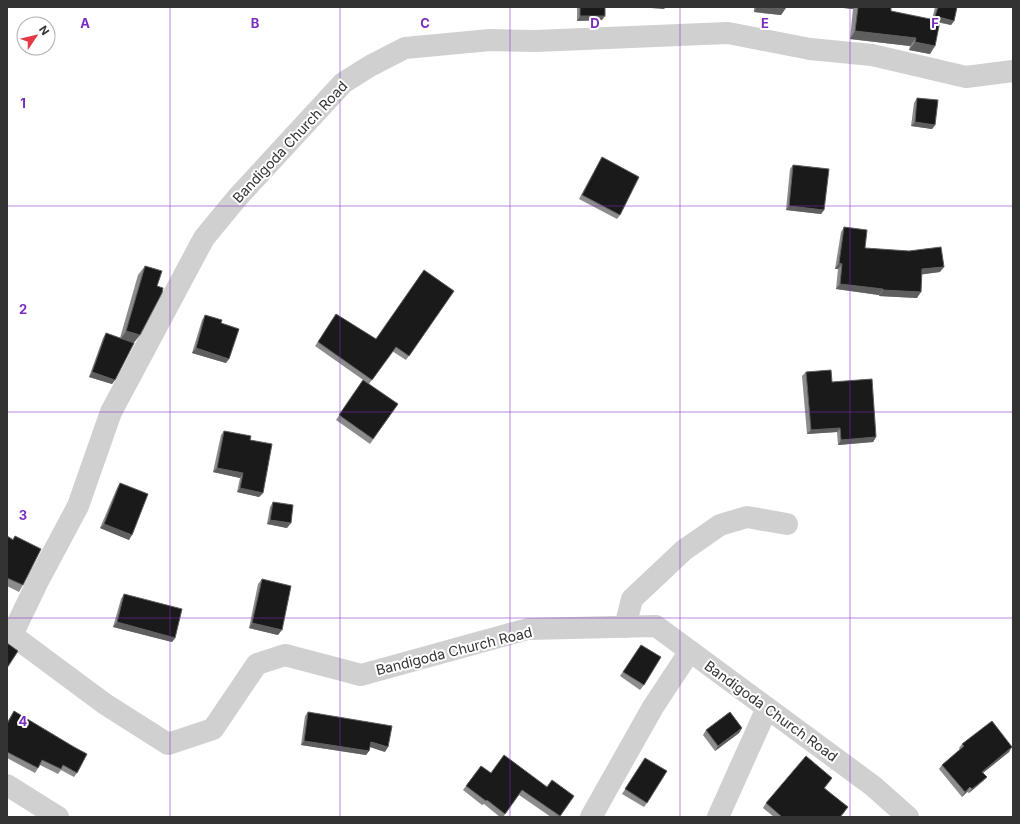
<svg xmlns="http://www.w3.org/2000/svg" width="1020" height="824" viewBox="0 0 1020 824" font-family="Inter,sans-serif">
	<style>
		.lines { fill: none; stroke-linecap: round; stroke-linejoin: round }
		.minor { stroke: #d0d0d0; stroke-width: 22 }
		.wall { fill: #8c8c8c }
		.shaded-wall { fill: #5f5f5f }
		.building { fill: #1a1a1a; stroke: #5f5f5f }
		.grid { fill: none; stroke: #7b2cbf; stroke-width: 1; stroke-opacity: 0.55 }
		.labels { text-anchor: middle; stroke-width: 4; stroke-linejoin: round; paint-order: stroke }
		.street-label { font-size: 14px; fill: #333; stroke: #fff }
		.grid-label { font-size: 13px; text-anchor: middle; font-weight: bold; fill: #7b2cbf; stroke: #fff; stroke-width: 4; stroke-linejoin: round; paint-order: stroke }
	</style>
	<rect width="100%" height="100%" fill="#fff"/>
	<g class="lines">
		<g class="minor">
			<path d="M625,627L632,599L684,550L720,525L747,517L787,524"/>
			<path d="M7,635H12L105,704L168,744L213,729L257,664L285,655L361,675L528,629L656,626L873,786L908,817"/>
			<path d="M12,635L38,581L78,506L111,412L204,238L237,198L343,83L370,66L405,48L490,40L535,41L728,33L810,49L872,55L966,77L1013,71"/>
			<path d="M7,785L58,817"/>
			<path d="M591,817L653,707L690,651"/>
			<path d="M718,817L767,708"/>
		</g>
	</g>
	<g class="wall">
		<path d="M577,7H605L602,20L577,21Z"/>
		<path d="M754,7H786L781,15L754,12Z"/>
		<path d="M834,7H891V11L932,20L935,7H957L954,21L951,25L940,23L930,54L909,50L910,46L850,39L853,9Z"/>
		<path d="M917,98L935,125L932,129L911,126L914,103Z"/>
		<path d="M602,157L620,215L617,219L579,199L599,162Z"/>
		<path d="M793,165L824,210L821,214L786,210L790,169Z"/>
		<path d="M844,227L865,248L940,272L922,274L917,298L879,296V295L836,289L838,269H835L841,232Z"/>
		<path d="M145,266L134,343L115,380L112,384L89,377L103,338L106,333L120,338L138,275Z"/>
		<path d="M454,291L406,360L392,351L369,384L315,346L336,314L376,339Z"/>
		<path d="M205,315L221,323L226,363L192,353L202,320Z"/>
		<path d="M806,372L832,382L876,437L873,442L838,445L837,432L807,434L802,376Z"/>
		<path d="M363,380L398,404L370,444L336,420Z"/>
		<path d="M224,431L250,440L263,493L259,497L237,492L240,478L213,472L221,435Z"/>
		<path d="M120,483L129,540L100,528L117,488Z"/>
		<path d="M273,502L287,528L267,524L270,507Z"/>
		<path d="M7,536L13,539L15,536L23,585L19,592L7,586Z"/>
		<path d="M262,579L278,635L249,628L258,584Z"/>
		<path d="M124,594L175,638L172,642L113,627L121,599Z"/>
		<path d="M641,645L644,685L640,690L620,676Z"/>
		<path d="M14,711L77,773L74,777L61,770L58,774L40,765L35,773L7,758V722Z"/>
		<path d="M308,712L385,752L370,747L369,751L366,755L301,745L305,716Z"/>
		<path d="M742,728L739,733L715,751L703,735L706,730Z"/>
		<path d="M962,744L1009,752L983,773L987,777L983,781L969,793L967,792L962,797L939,769L942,765L960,750L959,748Z"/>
		<path d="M645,758L647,803L644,807L622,794Z"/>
		<path d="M481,766L491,773L547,787L574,796L560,817H551L519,795L503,817H500L484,804L482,805L463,790Z"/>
		<path d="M832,778L825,788L845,812L840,817H774L763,808L766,803Z"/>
	</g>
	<g class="shaded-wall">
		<path d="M637,7H666L664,9Z"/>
		<path d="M757,7H781L786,8L781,15L754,12Z"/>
		<path d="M834,7H855L853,9Z"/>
		<path d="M580,16H605L602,20L577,21Z"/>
		<path d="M935,16L954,21L951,25L932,20Z"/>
		<path d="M855,31L916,38L910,46L850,39Z"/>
		<path d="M915,42L935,46L930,54L909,50Z"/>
		<path d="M915,122L935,125L932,129L911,126Z"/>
		<path d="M789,206L824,210L821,214L786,210Z"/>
		<path d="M839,263L842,264L838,269H835Z"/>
		<path d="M944,267L940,272L918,275L922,269Z"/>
		<path d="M840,284L883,289L879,295L836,289Z"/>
		<path d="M883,290L921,292L917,298L879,296Z"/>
		<path d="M126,331L140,335L133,344L120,340Z"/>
		<path d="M196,348L229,359L226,363L192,353Z"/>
		<path d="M92,372L115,380L112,384L89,377Z"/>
		<path d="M840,428L837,432L807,434L811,430Z"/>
		<path d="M876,437L873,442L838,445L841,440Z"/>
		<path d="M217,468L243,473L240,478L213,472Z"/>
		<path d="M240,488L263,493L259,497L237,492Z"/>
		<path d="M270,520L291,523L287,528L267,524Z"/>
		<path d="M104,524L132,535L129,540L100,528Z"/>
		<path d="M117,622L175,638L172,642L113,627Z"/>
		<path d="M252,623L282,630L278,635L249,628Z"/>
		<path d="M742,728L739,733L715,751L718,746Z"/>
		<path d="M304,741L369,751L366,755L301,745Z"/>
		<path d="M371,742L388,747L385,752L367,746Z"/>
		<path d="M1012,747L1009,752L979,776L982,772Z"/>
		<path d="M987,777L983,781L969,793L972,789Z"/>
		<path d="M970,787L967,792L962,797L965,792Z"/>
	</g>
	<g class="building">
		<rect x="580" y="7" width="25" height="9"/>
		<path d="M858,7H891V11L940,21L935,46L915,42L916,38L855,31Z"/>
		<path d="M938,7H957L954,21L935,16Z"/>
		<path d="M917,98L938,100L935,125L915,122Z"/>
		<path d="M602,157L639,177L620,215L582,195Z"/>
		<path d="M793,165L829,169L824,210L789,206Z"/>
		<path d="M844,227L867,230L865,248L909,251L941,247L944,267L922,269L921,292L883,290V289L840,284L842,264L839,263Z"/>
		<path d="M145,266L162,271L157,286L163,288L162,293L140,335L126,331Z"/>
		<path d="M424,270L454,291L409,356L396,347L372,380L318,342L336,314L376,339Z"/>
		<path d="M205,315L222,320L221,323L239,329L229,359L196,348Z"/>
		<path d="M106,333L134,343L115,380L92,372Z"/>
		<path d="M831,370L832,382L872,379L876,437L841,440L840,428L811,430L806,372Z"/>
		<path d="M363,380L398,404L373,439L339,415Z"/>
		<path d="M224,431L251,436L250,440L272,444L263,493L240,488L243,473L217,468Z"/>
		<path d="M120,483L148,494L132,535L104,524Z"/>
		<path d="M273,502L293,505L291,523L270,520Z"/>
		<path d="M7,536L13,540L15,536L41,549L23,585L7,578Z"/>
		<path d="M262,579L291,586L282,630L252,623Z"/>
		<path d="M124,594L182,609L175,638L117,622Z"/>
		<path d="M7,643L18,651L7,668Z"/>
		<path d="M641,645L661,657L644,685L623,672Z"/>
		<path d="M14,711L74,747L87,754L77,773L63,765L61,769L42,760L38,768L7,752V724Z"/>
		<path d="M308,712L392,726L388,747L371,742L369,751L304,741Z"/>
		<path d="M730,712L742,728L718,746L706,730Z"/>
		<path d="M992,721L1012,747L982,772L987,777L972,789L970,787L965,792L942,765L964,746L962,744Z"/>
		<path d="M504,755L547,787L552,780L574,796L560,816L522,790L505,814L487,800L486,801L466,786L481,766L491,773Z"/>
		<path d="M806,756L832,778L824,788L848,807L840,817H782L766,803Z"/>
		<path d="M645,758L667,771L647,803L625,789Z"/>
	</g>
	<path class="grid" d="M170,7V817M340,7V817M510,7V817M680,7V817M850,7V817M7,206H1013M7,412H1013M7,618H1013"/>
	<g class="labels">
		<g class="street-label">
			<text transform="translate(290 142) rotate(-47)" y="5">Bandigoda Church Road</text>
			<text transform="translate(454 651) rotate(-14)" y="5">Bandigoda Church Road</text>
			<text transform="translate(771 711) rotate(36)" y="5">Bandigoda Church Road</text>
		</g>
	</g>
	<g class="grid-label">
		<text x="85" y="28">A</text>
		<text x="255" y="28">B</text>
		<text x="425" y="28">C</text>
		<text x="595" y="28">D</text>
		<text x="765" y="28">E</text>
		<text x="935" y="28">F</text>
		<text x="23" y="108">1</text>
		<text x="23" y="314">2</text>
		<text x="23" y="520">3</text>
		<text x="23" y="726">4</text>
	</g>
	<rect width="1020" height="824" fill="none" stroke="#333333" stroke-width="16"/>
	<g transform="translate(36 36) rotate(55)"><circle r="19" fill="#ffffff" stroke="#adadad"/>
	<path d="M0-3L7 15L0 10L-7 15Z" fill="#e63946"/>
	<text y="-6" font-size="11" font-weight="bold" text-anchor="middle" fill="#333333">N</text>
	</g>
</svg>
